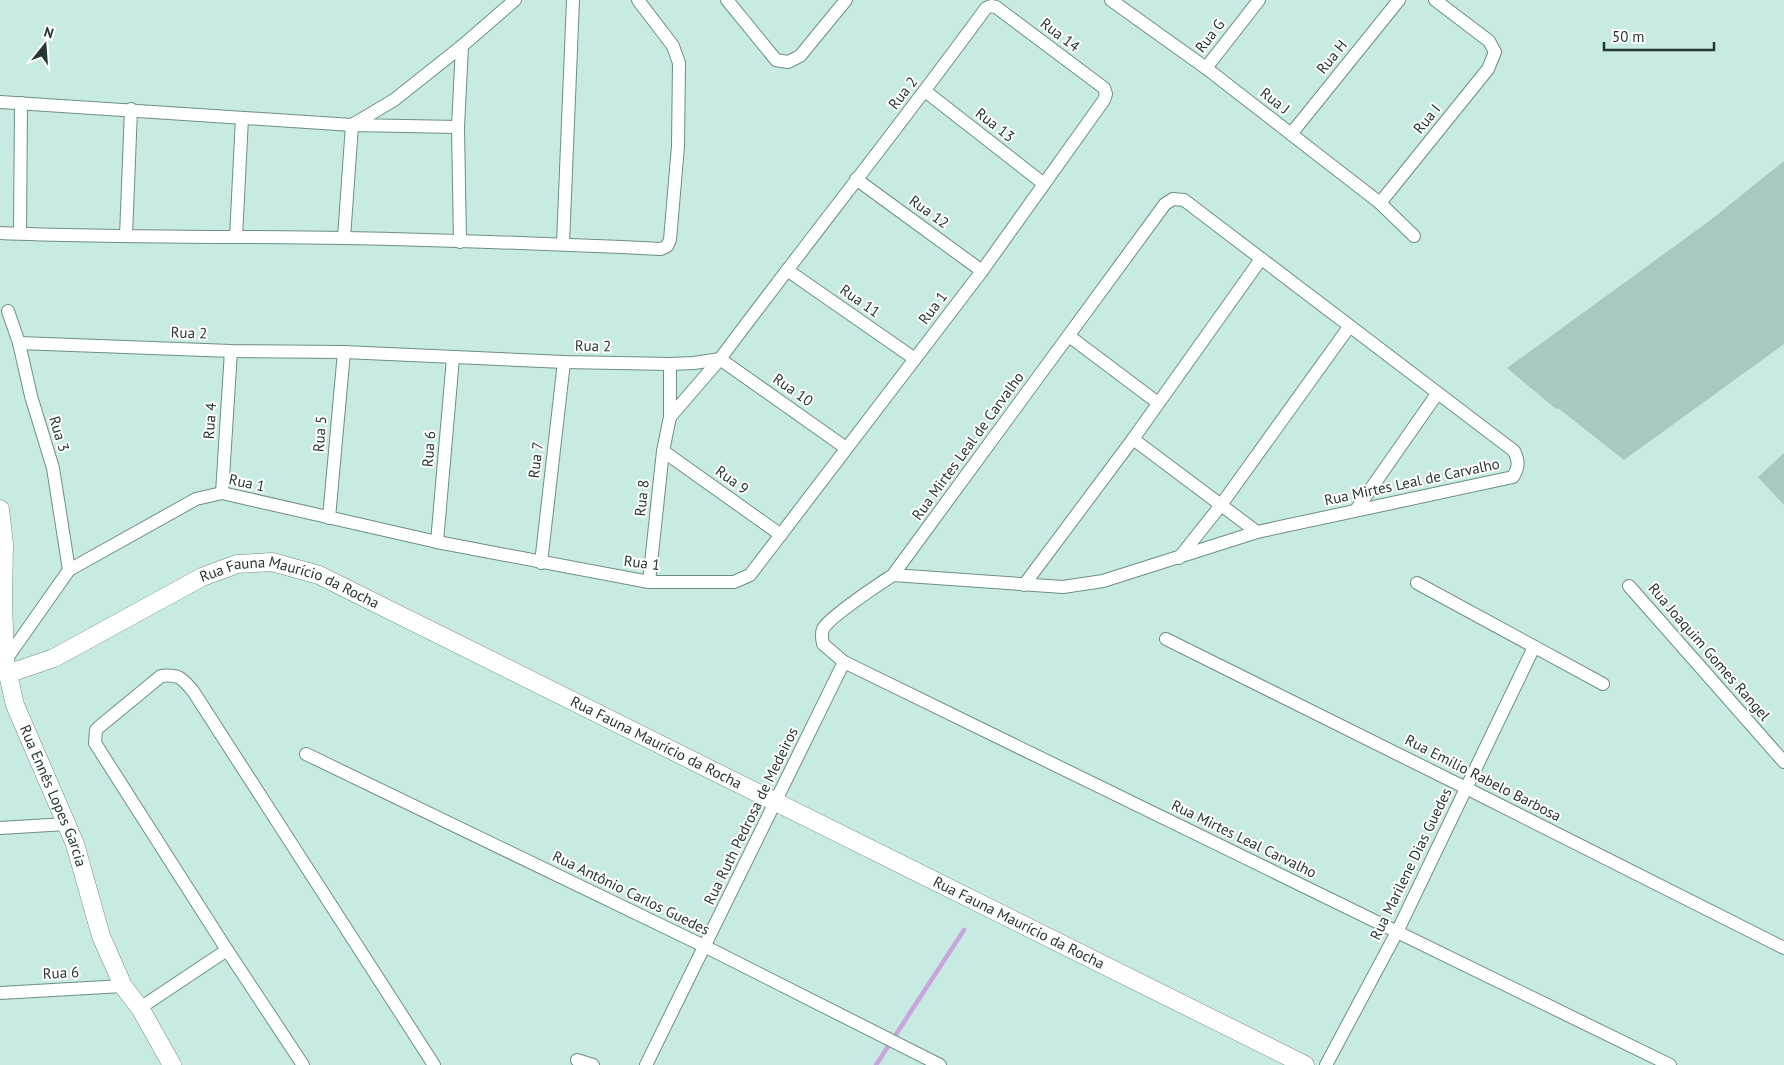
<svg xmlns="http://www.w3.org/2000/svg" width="1784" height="1065" viewBox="0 0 1784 1065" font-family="'PT Sans',sans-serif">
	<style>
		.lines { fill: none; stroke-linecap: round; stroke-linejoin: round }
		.stream { stroke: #c8a5dd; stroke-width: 4.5 }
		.building { fill: #a6c9c2 }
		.street-casing { stroke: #6d8e87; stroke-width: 14 }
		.secondary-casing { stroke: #6d8e87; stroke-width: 19 }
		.street { stroke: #fff; stroke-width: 12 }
		.secondary { stroke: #fff; stroke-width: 18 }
		.labels { text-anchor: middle; stroke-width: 4; stroke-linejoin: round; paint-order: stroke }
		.street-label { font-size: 15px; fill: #283633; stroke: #fff }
	</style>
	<rect width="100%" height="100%" fill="#c7ebe3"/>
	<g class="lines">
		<path class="stream" d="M876,1065L964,930"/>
	</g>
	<g class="building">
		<path d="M1784,161V344L1624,460L1558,408L1556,409L1507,368L1712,219Z"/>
		<path d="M1784,453V505L1758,477Z"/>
	</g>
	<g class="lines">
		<defs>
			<g id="street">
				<path d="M727,0L776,60L788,62L800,56L846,0"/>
				<path d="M1111,0L1206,68L1291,134L1380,203L1414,236"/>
				<path d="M1206,68L1259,0"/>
				<path d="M925,91L1044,184"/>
				<path d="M0,102L352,125L394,100L462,46L515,0"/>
				<path d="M1291,134L1399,0"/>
				<path d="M856,179L982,271"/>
				<path d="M1380,203L1488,69L1495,52L1489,41L1435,0"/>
				<path d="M0,233C114,238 229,236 344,238C450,240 556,244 661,249L667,246L670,240L678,146L679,63L673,46L638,0"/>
				<path d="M20,233L21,103"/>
				<path d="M126,236L131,109"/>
				<path d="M236,237L242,118"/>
				<path d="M344,238L352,125L458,127"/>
				<path d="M460,242L458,127L462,46"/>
				<path d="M563,244L573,0"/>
				<path d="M787,270L915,359"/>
				<path d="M8,311L19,343L31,396L53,468L69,570"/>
				<path d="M1069,336L1158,403"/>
				<path d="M670,417L720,359L846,448"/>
				<path d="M1133,439L1257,532"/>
				<path d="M663,451L781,535"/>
				<path d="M222,493L231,351"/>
				<path d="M1356,510L1437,394"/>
				<path d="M329,518L344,352"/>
				<path d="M437,542L453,358"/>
				<path d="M1179,558L1221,505L1349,327"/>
				<path d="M541,563L564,362"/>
				<path d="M893,575L1063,587L1103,581L1257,532L1513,477C1519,467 1519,461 1514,451L1184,200L1173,199L1165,204L893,575C878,585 830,616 823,629C821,634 822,639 823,644L844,662L1670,1065"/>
				<path d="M649,582L663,451L670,417V364"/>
				<path d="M1417,583L1603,684"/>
				<path d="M1024,585L1133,439L1261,259"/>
				<path d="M1629,586L1784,762"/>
				<path d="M1166,639L1466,788L1784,948"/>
				<path d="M5,661L69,570L196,499L222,493L437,542L649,582H734L750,575L982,271L1104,100L1106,94L1104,88L996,7L991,6L986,8C900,126 808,241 720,359L694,363L670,364L564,362L344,352L231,351L19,343"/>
				<path d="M306,754L704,946L940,1065"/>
				<path d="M0,828L66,824"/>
				<path d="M0,993L123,986"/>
				<path d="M140,1008L227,950"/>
				<path d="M577,1060L593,1065"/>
				<path d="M303,1065L227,950L95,743L96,730L99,727L161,676C179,674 182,678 193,691L434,1065"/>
				<path d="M646,1065L844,662"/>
				<path d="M1326,1065L1397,932L1534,647"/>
			</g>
			<g id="secondary">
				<path id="s1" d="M0,509L4,544L3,601L5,661L15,705L75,844L101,936L123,986L140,1008L172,1065"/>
				<path id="s2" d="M7,674L54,658L202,577L237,564L272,562L319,575L1305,1065"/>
			</g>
		</defs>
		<use href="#street" class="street-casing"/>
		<use href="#secondary" class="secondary-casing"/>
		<use href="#street" class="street"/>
		<use href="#secondary" class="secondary"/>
	</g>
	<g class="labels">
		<g class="street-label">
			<text transform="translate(1060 35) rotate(37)" y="5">Rua 14</text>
			<text transform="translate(1210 36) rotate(-52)" y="5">Rua G</text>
			<text transform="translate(1332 57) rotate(-51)" y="5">Rua H</text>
			<text transform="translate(903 93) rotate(-52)" y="5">Rua 2</text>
			<text transform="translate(1275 101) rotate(38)" y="5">Rua J</text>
			<text transform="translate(1427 119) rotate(-51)" y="5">Rua I</text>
			<text transform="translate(995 125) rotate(38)" y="5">Rua 13</text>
			<text transform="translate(929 212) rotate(36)" y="5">Rua 12</text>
			<text transform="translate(860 301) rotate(35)" y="5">Rua 11</text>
			<text transform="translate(933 308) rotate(-53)" y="5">Rua 1</text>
			<text transform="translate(189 333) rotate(2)" y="5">Rua 2</text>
			<text transform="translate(593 346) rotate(1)" y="5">Rua 2</text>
			<text transform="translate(793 390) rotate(35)" y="5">Rua 10</text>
			<text transform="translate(210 421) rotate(-86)" y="5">Rua 4</text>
			<text transform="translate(59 434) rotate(73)" y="5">Rua 3</text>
			<text transform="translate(320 434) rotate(-85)" y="5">Rua 5</text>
			<text transform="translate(968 446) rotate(-54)" y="5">Rua Mirtes Leal de Carvalho</text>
			<text transform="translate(429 449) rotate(-85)" y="5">Rua 6</text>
			<text transform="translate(536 460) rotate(-83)" y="5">Rua 7</text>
			<text transform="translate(732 480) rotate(36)" y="5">Rua 9</text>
			<text transform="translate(1412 482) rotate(-12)" y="5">Rua Mirtes Leal de Carvalho</text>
			<text transform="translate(247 483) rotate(12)" y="5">Rua 1</text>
			<text transform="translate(642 498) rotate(-84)" y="5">Rua 8</text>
			<text transform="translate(642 563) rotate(7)" y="5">Rua 1</text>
			<text dy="5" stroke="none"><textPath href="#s2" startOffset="311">Rua Fauna Maurício da Rocha</textPath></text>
			<text transform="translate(1709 652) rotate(49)" y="5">Rua Joaquim Gomes Rangel</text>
			<text dy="5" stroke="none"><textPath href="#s2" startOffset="716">Rua Fauna Maurício da Rocha</textPath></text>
			<text transform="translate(1483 778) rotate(27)" y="5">Rua Emílio Rabelo Barbosa</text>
			<text dy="5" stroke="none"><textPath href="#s1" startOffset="296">Rua Ennês Lopes Garcia</textPath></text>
			<text transform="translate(751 816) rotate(-64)" y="5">Rua Ruth Pedrosa de Medeiros</text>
			<text transform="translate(1244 839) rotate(26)" y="5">Rua Mirtes Leal Carvalho</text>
			<text transform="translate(1411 864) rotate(-64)" y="5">Rua Marilene Dias Guedes</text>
			<text transform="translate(631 893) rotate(26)" y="5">Rua Antônio Carlos Guedes</text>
			<text dy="5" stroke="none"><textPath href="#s2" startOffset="1121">Rua Fauna Maurício da Rocha</textPath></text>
			<text transform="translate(61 973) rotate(-3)" y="5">Rua 6</text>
		</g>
	</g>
	<g transform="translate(45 45) rotate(17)" stroke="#ffffff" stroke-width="4" paint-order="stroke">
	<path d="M0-4L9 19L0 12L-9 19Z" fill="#283633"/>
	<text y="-8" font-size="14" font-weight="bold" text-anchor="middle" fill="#283633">N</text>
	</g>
	<path d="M1604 42v8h110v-8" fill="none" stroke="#283633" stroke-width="2.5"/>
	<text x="1612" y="42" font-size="15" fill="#283633" stroke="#ffffff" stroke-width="4" paint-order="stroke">50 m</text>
</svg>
